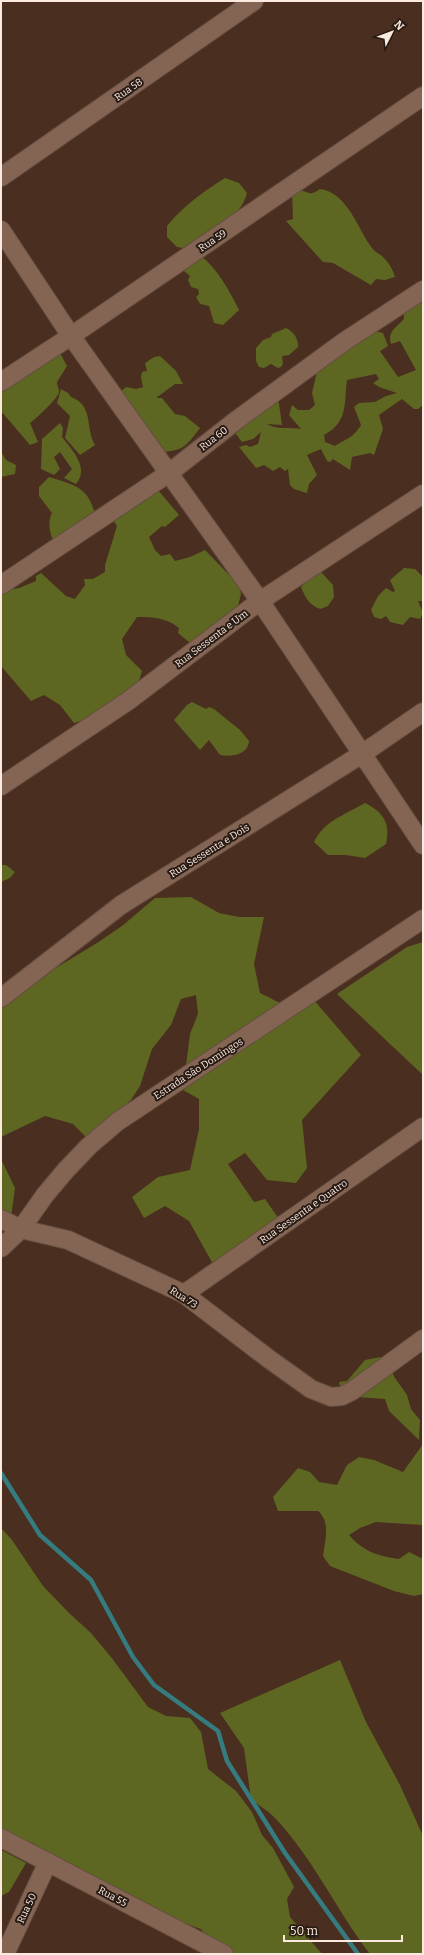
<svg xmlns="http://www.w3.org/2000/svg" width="424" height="1955" viewBox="0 0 424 1955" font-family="Bitter,serif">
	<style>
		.forest { fill: #5e6722; fill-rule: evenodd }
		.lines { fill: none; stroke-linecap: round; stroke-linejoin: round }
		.stream { stroke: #357b7f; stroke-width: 4.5 }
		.minor-casing { stroke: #644d3f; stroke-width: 20 }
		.minor { stroke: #846554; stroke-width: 18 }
		.labels { text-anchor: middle; stroke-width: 4; stroke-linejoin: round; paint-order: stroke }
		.street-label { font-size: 10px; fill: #fceae0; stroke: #271a13 }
	</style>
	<rect width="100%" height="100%" fill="#4a2e1f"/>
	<g class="forest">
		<path d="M225,178L239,183L247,193C241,218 210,235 189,249L177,247L167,237V226C183,206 204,191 225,178Z"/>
		<path d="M300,189C308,194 312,195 320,189C348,193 357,228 372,248C375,252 380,254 384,258C389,263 393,270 395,277L385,280L376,279L371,285L333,263L323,262L286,221L293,219L292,191Z"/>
		<path d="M201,256C218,269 230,292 239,310L223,325L214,323L209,306L200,304L196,297L199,294L198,289L191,287L188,280L190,276L184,271L185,265Z"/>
		<path d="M423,293V405L418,409H414L402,399L379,415L383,429L374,455L370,453L352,457L350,470L333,459L330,462L327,461L321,449L307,455L317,475L309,484L307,493L294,489L290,485L288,469L285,471L280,467L273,471L264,465L256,468L239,447L246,445L250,447L258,444L261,432L253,439L242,442L236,434V424L277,390L282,425L267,424C276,430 290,427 301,429L289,415L292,405L298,410H309L315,405L312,393L318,367L370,330L383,333L388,346L380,351L398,377L416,370L400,341L391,344C387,331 396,328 404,319L403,307ZM376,374L379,379L373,383L379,387L397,393L386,396L375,402L359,403L354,407L361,425C352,439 347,438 335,446L325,442L324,435C348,422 344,405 347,380Z"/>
		<path d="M286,328C294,332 298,338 298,347L289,355L282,356L283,364L281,367L278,368L271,364L264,368L259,367L256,361V348L263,340L271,337L272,334Z"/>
		<path d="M35,351L60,353L67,366L57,382C57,385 59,389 59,392C59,397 36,419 30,423L38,442L30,445L1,411V373L25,355Z"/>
		<path d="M160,356L176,371L183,384H175L156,398H162L175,414L185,416L200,428C188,444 184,451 162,452L120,392L126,387L136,389L143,387L141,377L142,372L147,371L145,363L154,357Z"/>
		<path d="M61,389L68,393L71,397C94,405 85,428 95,445L80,455L65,438L70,416L57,403Z"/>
		<path d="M60,423L63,428L62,437C72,450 90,468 76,484L64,478L72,469L60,452L54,457L60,469L54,475L41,469L42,439Z"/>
		<path d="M1,452L6,460L16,465L15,474L1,477Z"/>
		<path d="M49,477C74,485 89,487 95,515L61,539H53C49,533 48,519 52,513L39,496V487Z"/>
		<path d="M158,490L179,515L165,527L162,526L149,537L155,550L161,556L170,554L175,561L190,557L205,550L239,585L241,594L237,610L198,644L189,642L178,633L179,628C167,618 153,617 137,617L122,639L126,655L142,671L136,691L88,719L74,723L60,705L44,695L31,701L1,666V591L19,588L36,581V576L41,573L66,596L75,599L85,585L84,579H93L105,572V565L117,526L113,520Z"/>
		<path d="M404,568L415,569L423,577V601H418L423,613L420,619L410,617L403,625L390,622L386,616L381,619L374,617L371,610L378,596L386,588L393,592L395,591L390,580Z"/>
		<path d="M321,572L333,585L334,597L328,606L320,609C309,605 305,597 301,587L309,578Z"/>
		<path d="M192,702L206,709L209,707L214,709L240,730L249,741C248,755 231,757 220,755L209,740L200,750L174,720L187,705Z"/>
		<path d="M365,803C383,812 391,823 386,844L365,858L346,855H328L314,842C324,821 346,814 365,803Z"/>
		<path d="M1,865H6L15,872L10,878L1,882Z"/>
		<path d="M191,897L219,913L239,917H264L254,964L260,993L280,1003L313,999L361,1055L302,1120L307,1168L296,1183L267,1180L245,1153L228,1164L254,1202L265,1199L279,1219L213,1264L189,1221L165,1206L144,1218L132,1197L158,1177L190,1170L199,1129V1099L183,1090L190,1034L198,1014L196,995L181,999L171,1025L152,1049L140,1086L131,1100L89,1140L73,1124L45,1116L1,1137V1009L26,986L97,943L122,926L155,898Z"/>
		<path d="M423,942V1075L337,994L407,947Z"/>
		<path d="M1,1159L15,1188L11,1217L1,1212Z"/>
		<path d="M381,1357L388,1364L395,1378L407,1395L411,1409L420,1420L419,1440L389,1411L385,1399L342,1396L339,1382L347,1381L365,1360Z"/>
		<path d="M423,1444V1525L376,1522L360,1528L349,1535C363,1551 377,1556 399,1559L409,1552L423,1559V1594L414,1596L394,1591L330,1566L323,1556C325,1541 331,1522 318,1511H278L273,1497L298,1468L310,1472L319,1482L337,1485L347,1465L359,1457L374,1460L403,1472Z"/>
		<path d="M1,1528L12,1540L43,1586L69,1613L91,1633L111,1657L148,1707L166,1716L190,1718L201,1732L208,1769L236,1791L252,1812L262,1835L273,1848L294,1887L287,1899L290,1917L322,1954H202L207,1939L201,1929L183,1923L72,1867L34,1844L1,1830Z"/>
		<path d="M340,1660L366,1722L400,1785L423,1836V1954H370C336,1910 313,1857 273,1816C267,1810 258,1805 251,1799L244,1748L220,1713Z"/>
		<path d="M1,1850L26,1863L9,1892L1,1896Z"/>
	</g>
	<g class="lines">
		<path class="stream" d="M1,1473L40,1535L91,1580L133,1657L154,1685L218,1731L227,1761L285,1853L358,1954"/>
		<defs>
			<g id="minor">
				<path d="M1,177L254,1"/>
				<path d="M1,230L71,336L260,601L423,845"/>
				<path d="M1,382L71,336L423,96"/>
				<path d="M1,585L169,473L238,419L345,341L423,290"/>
				<path d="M1,786L128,701L260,601L423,494"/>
				<path d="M1,998L121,905L362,754L423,712"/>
				<path d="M1,1219L21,1229L68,1240L184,1294L269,1359L311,1389L331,1397L342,1396L352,1391L423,1339"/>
				<path d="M1,1248L21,1229L45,1195L66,1170L89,1146L117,1122L423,919"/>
				<path d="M184,1294L423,1127"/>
				<path d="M1,1838L224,1954"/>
				<path d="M5,1954L48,1862"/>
			</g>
		</defs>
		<use href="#minor" class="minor-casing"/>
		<use href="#minor" class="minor"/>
	</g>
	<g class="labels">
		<g class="street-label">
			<text transform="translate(128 89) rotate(-35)" y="4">Rua 58</text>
			<text transform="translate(212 240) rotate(-34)" y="4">Rua 59</text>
			<text transform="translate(213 438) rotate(-38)" y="4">Rua 60</text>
			<text transform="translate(211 638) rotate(-37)" y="4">Rua Sessenta e Um</text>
			<text transform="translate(209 850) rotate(-32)" y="4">Rua Sessenta e Dois</text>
			<text transform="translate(198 1068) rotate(-33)" y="4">Estrada São Domingos</text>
			<text transform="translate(303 1211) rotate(-35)" y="4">Rua Sessenta e Quatro</text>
			<text transform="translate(184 1297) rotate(32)" y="4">Rua 73</text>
			<text transform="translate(113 1896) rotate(28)" y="4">Rua 55</text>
			<text transform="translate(26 1908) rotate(-65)" y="4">Rua 50</text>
		</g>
	</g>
	<rect width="424" height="1955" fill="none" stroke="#fceae0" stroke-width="4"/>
	<g transform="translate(392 32) rotate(48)" stroke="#271a13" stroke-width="3" paint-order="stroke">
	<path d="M0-3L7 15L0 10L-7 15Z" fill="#fceae0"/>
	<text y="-6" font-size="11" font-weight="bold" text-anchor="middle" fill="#fceae0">N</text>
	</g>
	<path d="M284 1935v6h118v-6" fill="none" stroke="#fceae0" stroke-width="2"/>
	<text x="290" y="1935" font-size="12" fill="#fceae0" stroke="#271a13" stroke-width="3" paint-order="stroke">50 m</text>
</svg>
